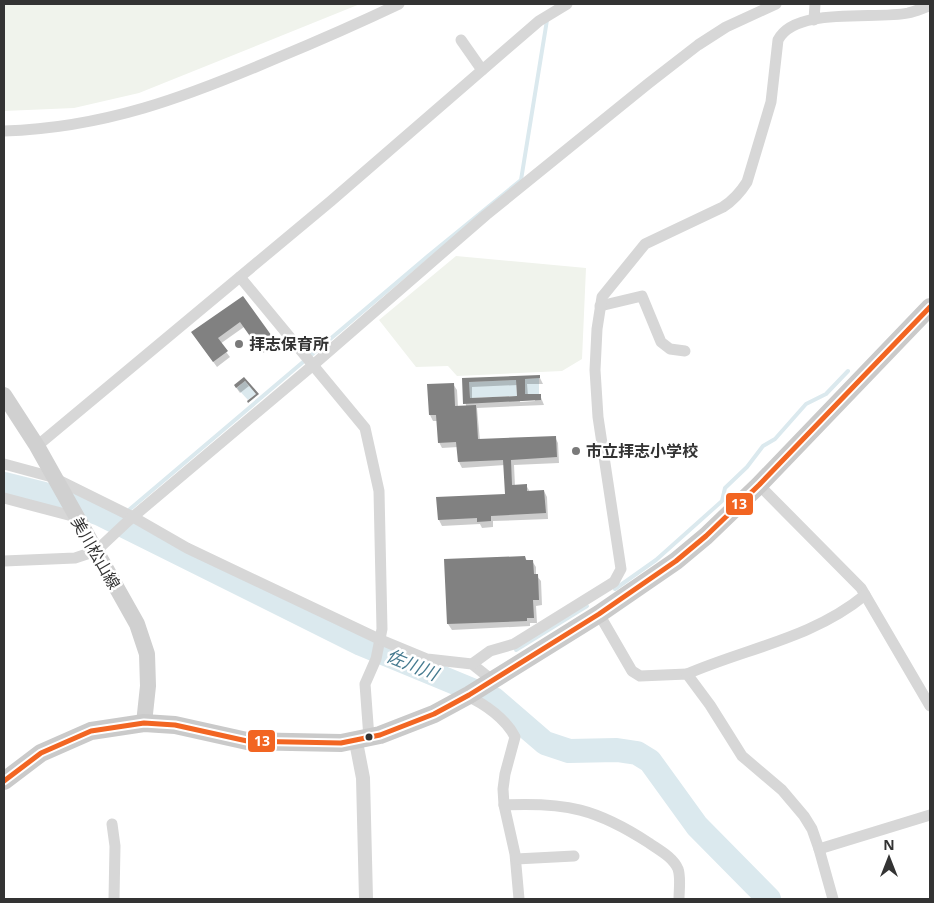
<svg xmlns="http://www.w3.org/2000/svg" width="934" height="903" viewBox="0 0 934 903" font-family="'Noto Sans','Noto Sans JP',sans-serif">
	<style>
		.green { fill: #f0f3ec }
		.water { fill: #dbe9ee }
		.shadow { fill: #0003; fill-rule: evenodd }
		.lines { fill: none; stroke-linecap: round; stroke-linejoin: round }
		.stream { stroke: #dbe9ee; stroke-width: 4 }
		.river { stroke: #dbe9ee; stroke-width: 24 }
		.building { fill: #818181; fill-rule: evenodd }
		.minor { stroke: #d7d7d7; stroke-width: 11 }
		.tertiary { stroke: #d7d7d7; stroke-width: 14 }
		.secondary { stroke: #d0d0d0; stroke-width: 16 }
		.primary { stroke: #cacaca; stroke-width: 18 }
		.bus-1-casing { stroke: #fff; stroke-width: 9 }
		.bus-1 { stroke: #f26522; stroke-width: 5 }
		.poi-dot { fill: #7a7a7a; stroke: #fff; stroke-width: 2 }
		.bus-dot { fill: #333; stroke: #fff; stroke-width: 2 }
		.labels { text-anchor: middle; stroke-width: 5; stroke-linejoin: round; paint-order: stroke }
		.poi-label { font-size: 16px; font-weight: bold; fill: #333; stroke: #fff; text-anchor: start }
		.street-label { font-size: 16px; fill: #333; stroke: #fff }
		.water-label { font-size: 18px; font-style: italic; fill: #467b90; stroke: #fff }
		.line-badge { stroke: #fff; stroke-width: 2 }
		.badge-label { font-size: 14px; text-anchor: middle; font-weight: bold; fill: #fff }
	</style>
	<rect width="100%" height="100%" fill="#fff"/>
	<g class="green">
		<path d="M4,4H360L139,93L74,108L4,111Z"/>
		<path d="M456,256L586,268L582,359L562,371L457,376L448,366L416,367L379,320Z"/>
	</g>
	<g class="water">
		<path d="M539,378V394H525V379Z"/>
		<path d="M516,380L517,396L470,398L469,382Z"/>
		<path d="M245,381L256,394L248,400L237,388Z"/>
	</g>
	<g class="shadow">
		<path d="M243,297L276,345L263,353L244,327L220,344L230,357L217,367L196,338Z"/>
		<path d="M539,376L543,384H527L528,396L540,395L544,405L477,408L480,441L555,437L558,443L559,463L514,465L515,486L526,485L530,492L544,491L547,497L548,519L493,521V527L482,528L480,524L442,526L439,520L438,499L506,495L505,465L462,468L459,462L458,447L442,448L439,442L438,421H433L430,415L429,385L453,384L457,390L458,407L466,406L463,379ZM518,385V397L472,399V387ZM535,399V401L520,402V400Z"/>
		<path d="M245,381L249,386L240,393L235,386Z"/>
		<path d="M525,557L527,561H532L536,567V575L541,581L542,605L536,606L537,623H530V626L452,630L448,624L445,561Z"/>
	</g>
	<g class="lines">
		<g class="stream">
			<path d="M130,509L428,256L521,180L547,20"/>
			<path d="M114,521L119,518"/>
			<path d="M155,542L160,537"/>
			<path d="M615,589L656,560L722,501L725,488L747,467L763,446L775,439L806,404L826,394L848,371"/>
			<path d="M516,650L587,606"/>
			<path d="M457,683L466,677"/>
		</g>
		<path class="river" d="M4,484L44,494L100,514L361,644L494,699L545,743L569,751L617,750L637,753L650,761L697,826L769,899"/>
	</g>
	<g class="building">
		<path d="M243,296L274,339L259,349L240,322L218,338L228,351L213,362L191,332Z"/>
		<path d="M540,375V378L525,379V394H541V400L463,404L462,378ZM516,380L517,396L470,398L469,382Z"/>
		<path d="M244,377L259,394L248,403L247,401L256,394L245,381L236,388L234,385Z"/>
		<path d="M454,383L455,406L476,405L478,439L556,436L557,457L511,460L512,485L527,484V491L544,490L546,513L491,516V521L477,522V518L438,520L436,497L505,494L503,460L458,462L456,442L438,443L436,415H429L427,384Z"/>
		<path d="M525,556L526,560H533L534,574H538L539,600H533L534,618H527V621L447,624L444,559Z"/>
	</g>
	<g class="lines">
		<g class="minor">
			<path d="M814,20L815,4"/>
			<path d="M461,40L482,70"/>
			<path d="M4,131C104,128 186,97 277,58C318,41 359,23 399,4"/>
			<path d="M240,277L365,428L379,491L382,629L376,659L365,684L369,738"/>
			<path d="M600,306L642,296L661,342L670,349L685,351"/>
			<path d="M37,446L331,201L539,21L567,4"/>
			<path d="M4,464L52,477L133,517L187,548L381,640L427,659L472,664L492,680"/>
			<path d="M759,485L861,588L930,706"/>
			<path d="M4,498L76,517"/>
			<path d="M4,561L75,558L96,551L128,521L312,366L486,215L649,83L698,45L726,27L776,4"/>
			<path d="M599,614L632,671L640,676L687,674L710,705L742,756L782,790L804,816L812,829L819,849L833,899"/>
			<path d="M472,664L490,651L514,644L614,582L621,569L598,417L595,370L597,329L602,297L645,244L723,207C734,200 740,193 747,182L771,102L778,40C795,6 876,20 908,13C916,11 923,8 930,6"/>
			<path d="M687,674C747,648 813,638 865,595"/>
			<path d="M467,696C485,704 506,719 515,737L505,774L503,789L504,805L515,854L519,899"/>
			<path d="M504,805C566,802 597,809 649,843C659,850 673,857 678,869C681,877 679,890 679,899"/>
			<path d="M112,824L115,846L114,899"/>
			<path d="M819,849L930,815"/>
			<path d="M516,859L574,856"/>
		</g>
		<path class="tertiary" d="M356,742L363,778L366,899"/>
		<path class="secondary" d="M4,395L37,446L137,624L147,654L148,686L144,723"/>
		<path class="primary" d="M4,781L41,753L91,731L144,723L175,725L247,741L341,743L380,735L434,714L469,695L599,614L676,561L706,536L759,485L930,307"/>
		<defs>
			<path id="bus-1" d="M4,781L41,753L91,731L144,723L175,725L247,741L341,743L380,735L434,714L469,695L599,614L676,561L706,536L759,485L930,307"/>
		</defs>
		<use href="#bus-1" class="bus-1-casing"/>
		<use href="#bus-1" class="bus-1"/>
	</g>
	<g class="poi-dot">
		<circle cx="239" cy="344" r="5"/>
		<circle cx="576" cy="451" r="5"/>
	</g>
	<circle class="bus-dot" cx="369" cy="737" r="4.5"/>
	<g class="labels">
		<g class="poi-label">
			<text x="249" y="350">拝志保育所</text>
			<text x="586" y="457">市立拝志小学校</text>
		</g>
		<g class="street-label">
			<text transform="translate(96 553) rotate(60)" y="6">美川松山線</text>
		</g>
		<g class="water-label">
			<text transform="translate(412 665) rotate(22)" y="6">佐川川</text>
		</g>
	</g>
	<g class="line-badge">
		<rect x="725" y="492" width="29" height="24" rx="5" fill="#f26522"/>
		<rect x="247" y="729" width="29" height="24" rx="5" fill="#f26522"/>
	</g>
	<g class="badge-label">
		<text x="739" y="509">13</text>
		<text x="262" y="746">13</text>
	</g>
	<rect width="934" height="903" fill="none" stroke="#333333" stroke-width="10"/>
	<g transform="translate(889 858)" stroke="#ffffff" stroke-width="4" paint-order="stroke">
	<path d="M0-4L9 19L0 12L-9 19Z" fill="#333333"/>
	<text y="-8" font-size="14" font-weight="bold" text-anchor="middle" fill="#333333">N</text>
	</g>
</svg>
